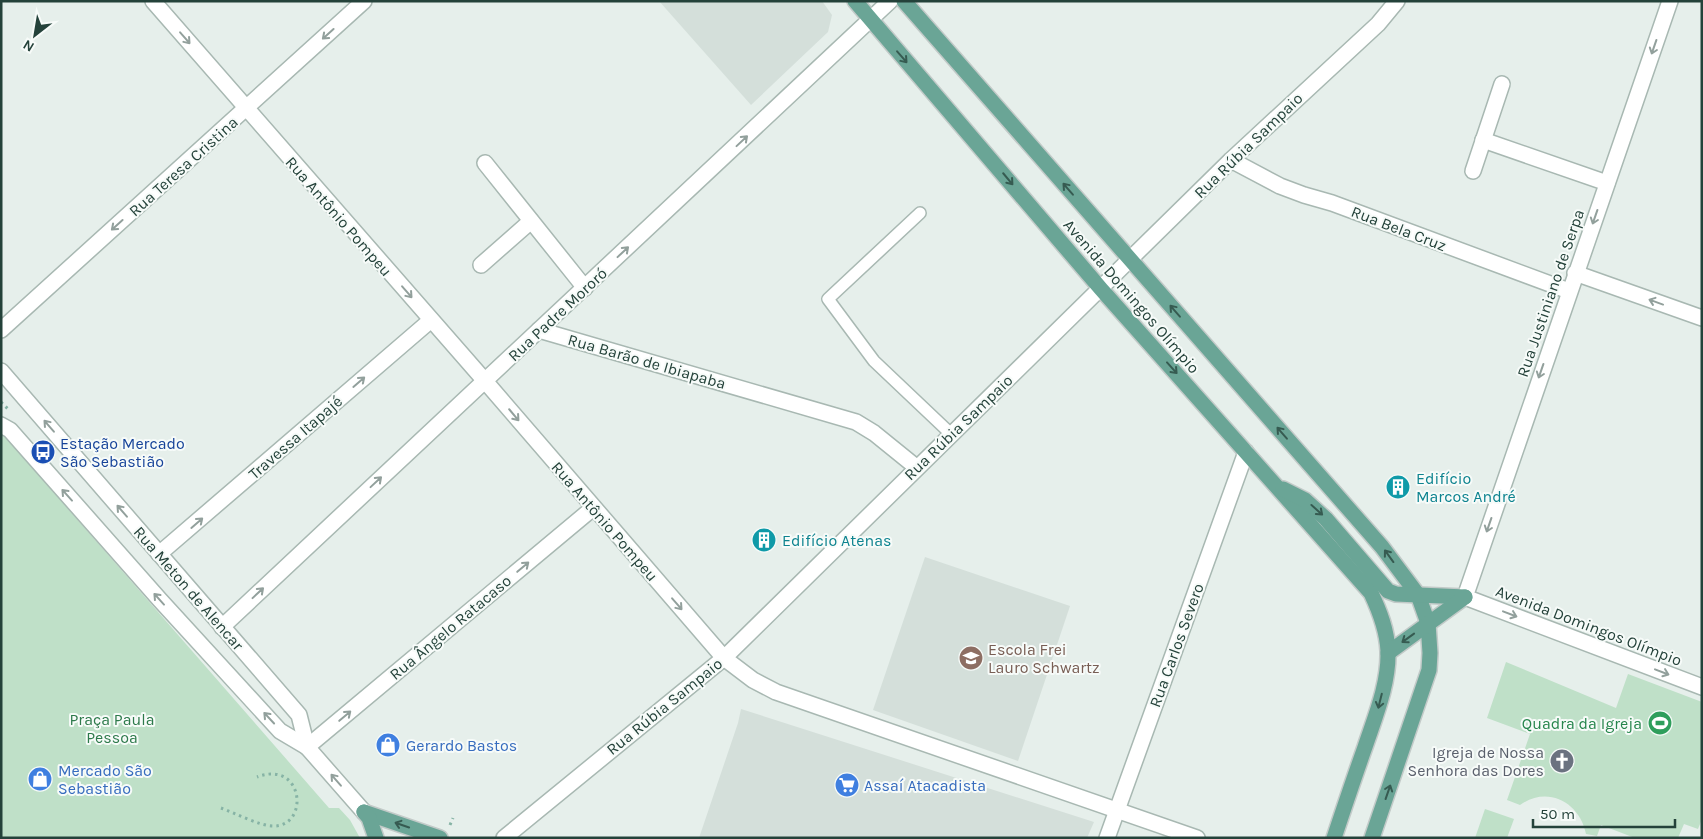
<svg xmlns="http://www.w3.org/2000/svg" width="1703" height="839" viewBox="0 0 1703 839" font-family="Karla,sans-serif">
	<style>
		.built { fill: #d4dfda }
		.green { fill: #bfe0c8 }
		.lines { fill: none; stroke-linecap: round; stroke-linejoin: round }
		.service-casing { stroke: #a8b8b2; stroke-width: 14 }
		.minor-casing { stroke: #a8b8b2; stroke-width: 18 }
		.tertiary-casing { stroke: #a8b8b2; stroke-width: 18 }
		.primary-casing { stroke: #c2cac8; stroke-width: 18 }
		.path { stroke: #86b3a5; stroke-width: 3; stroke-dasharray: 2.5 4; stroke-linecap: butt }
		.service { stroke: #fff; stroke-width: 11 }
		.minor { stroke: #fff; stroke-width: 15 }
		.tertiary { stroke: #fff; stroke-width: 15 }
		.primary { stroke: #6aa596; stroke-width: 15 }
		.oneway { stroke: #92a09c }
		.oneway2 { stroke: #365b51 }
		.labels { text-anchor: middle; stroke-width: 4; stroke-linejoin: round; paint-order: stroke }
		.street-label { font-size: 16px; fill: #24423a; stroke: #f7fbf9 }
		.transit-label { font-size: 16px; fill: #164399; stroke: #f7fbf9; text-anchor: start }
		.culture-label { font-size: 16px; fill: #0d838f; stroke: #f7fbf9; text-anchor: start }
		.education-label { font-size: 16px; fill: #785e54; stroke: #f7fbf9; text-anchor: start }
		.park-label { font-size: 16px; fill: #2d7a4b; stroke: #f7fbf9 }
		.leisure-label { font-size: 16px; fill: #27864d; stroke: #f7fbf9; text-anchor: end }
		.shop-label { font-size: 16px; fill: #366cbe; stroke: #f7fbf9; text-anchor: start }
		.worship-label { font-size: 16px; fill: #5b616d; stroke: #f7fbf9; text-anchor: end }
	</style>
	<rect width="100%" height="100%" fill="#e6efeb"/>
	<g class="built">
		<path d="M659,1H822L832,15L828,32L751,105Z"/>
		<path d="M925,557L1070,606L1018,761L873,710Z"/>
		<path d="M741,709L1094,822L1087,838H699L738,723Z"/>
	</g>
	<g class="green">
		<path d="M1,432L329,808H339L350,820L360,838H1Z"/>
		<path d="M1506,662L1616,708L1628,674L1702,702V819L1698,829L1684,824L1678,838H1635L1601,825L1597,836L1586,834C1580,803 1548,785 1520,805L1507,800L1530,734L1487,718Z"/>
		<path d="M1485,809L1514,819L1507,838H1475Z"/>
	</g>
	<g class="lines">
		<defs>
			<path id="service" d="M920,213L828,299L874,361L951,434"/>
			<g id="minor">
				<path d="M153,1L485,381L724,658L753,680L776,692L1197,838"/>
				<path d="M1483,140L1607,183"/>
				<path d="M1231,160L1280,186L1304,195L1332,203L1569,291"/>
				<path d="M485,163L585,288"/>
				<path d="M1473,171L1502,84"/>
				<path d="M481,265L531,221"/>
				<path d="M1575,273L1702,318"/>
				<path d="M1,330L364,1"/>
				<path d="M539,330L856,422L874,433L916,467"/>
				<path d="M159,554L431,320"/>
				<path d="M307,747L593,508"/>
				<path d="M504,838L724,658L1231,160L1378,24L1397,1"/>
				<path d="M1107,838L1246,452"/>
			</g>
			<g id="tertiary">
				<path d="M1670,1L1465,597L1702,687"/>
				<path d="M1,371L299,715L307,747L364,812"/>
				<path d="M1,425L10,430L160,600L280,731L307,747"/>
				<path d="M222,627L890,1"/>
			</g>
			<g id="primary">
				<path d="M855,1L1101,289L1371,593C1380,612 1387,630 1388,651C1389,684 1375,717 1365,747C1354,778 1344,808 1334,838"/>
				<path d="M904,1L1382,547L1418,595L1428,623L1430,653L1429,670L1372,838"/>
				<path d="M1283,489L1305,500L1326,519L1388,591L1396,594L1465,597"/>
				<path d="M1388,653L1465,597"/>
				<path d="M364,812L440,838"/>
				<path d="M364,812L369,818L376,838"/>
			</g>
		</defs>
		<use href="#service" class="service-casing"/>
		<use href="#minor" class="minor-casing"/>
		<use href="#tertiary" class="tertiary-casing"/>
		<use href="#primary" class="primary-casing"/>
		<g class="path">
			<path d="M1,402L8,409"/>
			<path d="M221,808C235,813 260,826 273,826C310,827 304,759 257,777"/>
			<path d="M450,825L453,818"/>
		</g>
		<use href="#service" class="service"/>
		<use href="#minor" class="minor"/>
		<use href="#tertiary" class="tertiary"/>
		<use href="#primary" class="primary"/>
	</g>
	<defs><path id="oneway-shaft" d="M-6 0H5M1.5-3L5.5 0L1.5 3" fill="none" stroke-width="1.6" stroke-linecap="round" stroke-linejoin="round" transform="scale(1.25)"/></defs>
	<g class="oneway">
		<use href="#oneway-shaft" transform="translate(328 34) rotate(138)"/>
		<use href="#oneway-shaft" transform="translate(185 38) rotate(49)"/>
		<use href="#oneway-shaft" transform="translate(1654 47) rotate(109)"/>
		<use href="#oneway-shaft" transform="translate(742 141) rotate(-43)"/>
		<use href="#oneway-shaft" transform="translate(1595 217) rotate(109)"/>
		<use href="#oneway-shaft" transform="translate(117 225) rotate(138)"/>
		<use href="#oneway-shaft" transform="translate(623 252) rotate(-43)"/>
		<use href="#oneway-shaft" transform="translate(407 292) rotate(49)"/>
		<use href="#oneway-shaft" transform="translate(1656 302) rotate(-160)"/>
		<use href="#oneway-shaft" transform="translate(1541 371) rotate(109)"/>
		<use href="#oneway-shaft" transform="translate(359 382) rotate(-41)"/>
		<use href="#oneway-shaft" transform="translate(514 415) rotate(50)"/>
		<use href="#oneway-shaft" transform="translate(49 426) rotate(-131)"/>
		<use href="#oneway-shaft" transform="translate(376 482) rotate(-43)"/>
		<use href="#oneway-shaft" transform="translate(67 495) rotate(-132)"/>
		<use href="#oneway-shaft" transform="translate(122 511) rotate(-131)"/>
		<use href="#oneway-shaft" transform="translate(197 523) rotate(-41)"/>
		<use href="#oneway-shaft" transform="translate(1489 525) rotate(109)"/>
		<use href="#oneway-shaft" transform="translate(523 567) rotate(-40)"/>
		<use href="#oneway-shaft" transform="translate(258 593) rotate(-43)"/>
		<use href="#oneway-shaft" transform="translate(159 599) rotate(-132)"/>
		<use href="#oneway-shaft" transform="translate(677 604) rotate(49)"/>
		<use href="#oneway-shaft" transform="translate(1510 614) rotate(21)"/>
		<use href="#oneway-shaft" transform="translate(1662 672) rotate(21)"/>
		<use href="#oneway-shaft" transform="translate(345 716) rotate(-40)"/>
		<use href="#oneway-shaft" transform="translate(269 718) rotate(-133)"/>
		<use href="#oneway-shaft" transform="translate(336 780) rotate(-131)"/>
	</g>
	<g class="oneway2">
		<use href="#oneway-shaft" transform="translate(902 57) rotate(49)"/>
		<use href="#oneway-shaft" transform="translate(1008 179) rotate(50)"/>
		<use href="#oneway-shaft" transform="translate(1068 189) rotate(-131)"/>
		<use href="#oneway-shaft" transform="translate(1175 311) rotate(-131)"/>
		<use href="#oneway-shaft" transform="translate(1172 368) rotate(48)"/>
		<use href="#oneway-shaft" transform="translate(1282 433) rotate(-131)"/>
		<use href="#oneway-shaft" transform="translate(1317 510) rotate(42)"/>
		<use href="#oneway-shaft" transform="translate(1389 556) rotate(-126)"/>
		<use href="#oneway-shaft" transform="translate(1408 638) rotate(144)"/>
		<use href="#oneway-shaft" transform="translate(1380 701) rotate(104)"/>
		<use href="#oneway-shaft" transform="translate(1388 792) rotate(-71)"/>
		<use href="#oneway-shaft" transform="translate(402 825) rotate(-161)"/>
	</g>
	<defs>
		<symbol id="bus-disc" viewBox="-11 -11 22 22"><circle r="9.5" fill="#1a4fb4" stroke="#f7fbf9"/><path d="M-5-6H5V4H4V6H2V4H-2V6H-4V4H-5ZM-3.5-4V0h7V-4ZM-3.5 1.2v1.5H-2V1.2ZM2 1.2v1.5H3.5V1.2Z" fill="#fff"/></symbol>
		<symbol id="building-disc" viewBox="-11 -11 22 22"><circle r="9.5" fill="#0f9aa8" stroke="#f7fbf9"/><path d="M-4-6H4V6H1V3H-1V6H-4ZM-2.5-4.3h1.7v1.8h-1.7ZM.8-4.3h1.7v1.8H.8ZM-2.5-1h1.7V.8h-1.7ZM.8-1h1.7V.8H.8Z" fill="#fff"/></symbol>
		<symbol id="school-disc" viewBox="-11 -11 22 22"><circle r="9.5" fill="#8d6e63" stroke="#f7fbf9"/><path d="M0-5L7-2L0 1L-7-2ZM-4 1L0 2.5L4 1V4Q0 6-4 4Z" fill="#fff"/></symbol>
		<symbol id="stadium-disc" viewBox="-11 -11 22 22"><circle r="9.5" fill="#2e9e5b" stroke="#f7fbf9"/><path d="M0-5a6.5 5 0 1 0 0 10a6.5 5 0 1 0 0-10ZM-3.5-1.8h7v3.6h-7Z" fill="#fff"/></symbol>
		<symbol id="shop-disc" viewBox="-11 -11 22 22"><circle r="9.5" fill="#3f7fe0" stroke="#f7fbf9"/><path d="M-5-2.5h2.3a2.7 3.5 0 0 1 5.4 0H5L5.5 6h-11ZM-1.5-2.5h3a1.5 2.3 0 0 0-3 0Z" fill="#fff"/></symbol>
		<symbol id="church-disc" viewBox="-11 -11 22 22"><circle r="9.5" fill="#6b7280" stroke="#f7fbf9"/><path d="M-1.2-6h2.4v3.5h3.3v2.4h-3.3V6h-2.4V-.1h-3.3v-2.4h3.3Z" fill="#fff"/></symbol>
		<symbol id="supermarket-disc" viewBox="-11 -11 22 22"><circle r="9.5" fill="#3f7fe0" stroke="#f7fbf9"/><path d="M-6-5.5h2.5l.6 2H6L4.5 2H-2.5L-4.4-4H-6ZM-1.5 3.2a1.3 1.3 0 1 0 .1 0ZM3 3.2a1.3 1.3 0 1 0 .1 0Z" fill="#fff"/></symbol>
	</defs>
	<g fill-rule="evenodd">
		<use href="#bus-disc" x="29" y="438" width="28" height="28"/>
		<use href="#building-disc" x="1384" y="473" width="28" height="28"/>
		<use href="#building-disc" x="750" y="526" width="28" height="28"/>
		<use href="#school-disc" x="957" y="644" width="28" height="28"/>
		<use href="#stadium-disc" x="1646" y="709" width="28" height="28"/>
		<use href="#shop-disc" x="374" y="731" width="28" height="28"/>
		<use href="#church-disc" x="1548" y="747" width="28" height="28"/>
		<use href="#shop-disc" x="26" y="765" width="28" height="28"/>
		<use href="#supermarket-disc" x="833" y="771" width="28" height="28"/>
	</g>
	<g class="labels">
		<g class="street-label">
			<text transform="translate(1248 145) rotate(-44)" y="6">Rua Rúbia Sampaio</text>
			<text transform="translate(183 166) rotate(-42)" y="6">Rua Teresa Cristina</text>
			<text transform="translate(339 216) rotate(49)" y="6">Rua Antônio Pompeu</text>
			<text transform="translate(1399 228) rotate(21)" y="6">Rua Bela Cruz</text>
			<text transform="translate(1550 293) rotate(-71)" y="6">Rua Justiniano de Serpa</text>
			<text transform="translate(1132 296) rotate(49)" y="6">Avenida Domingos Olímpio</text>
			<text transform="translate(557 314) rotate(-43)" y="6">Rua Padre Mororó</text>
			<text transform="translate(647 361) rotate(16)" y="6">Rua Barão de Ibiapaba</text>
			<text transform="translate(958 427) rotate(-44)" y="6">Rua Rúbia Sampaio</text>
			<text transform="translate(295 437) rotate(-41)" y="6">Travessa Itapajé</text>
			<text transform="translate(605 521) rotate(49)" y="6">Rua Antônio Pompeu</text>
			<text transform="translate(189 588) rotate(49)" y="6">Rua Meton de Alencar</text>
			<text transform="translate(1589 625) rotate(21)" y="6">Avenida Domingos Olímpio</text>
			<text transform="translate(450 627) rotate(-40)" y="6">Rua Ângelo Ratacaso</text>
			<text transform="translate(1176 645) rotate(-70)" y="6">Rua Carlos Severo</text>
			<text transform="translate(664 706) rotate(-39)" y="6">Rua Rúbia Sampaio</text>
		</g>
		<g class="transit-label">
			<text x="60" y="449">Estação Mercado<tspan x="60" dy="18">São Sebastião</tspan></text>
		</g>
		<g class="culture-label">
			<text x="1416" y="484">Edifício<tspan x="1416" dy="18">Marcos André</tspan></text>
			<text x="782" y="546">Edifício Atenas</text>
		</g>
		<g class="education-label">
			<text x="988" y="655">Escola Frei<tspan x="988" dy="18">Lauro Schwartz</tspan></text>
		</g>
		<g class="park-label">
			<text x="112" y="725">Praça Paula<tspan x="112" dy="18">Pessoa</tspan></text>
		</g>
		<g class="leisure-label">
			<text x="1642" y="729">Quadra da Igreja</text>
		</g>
		<g class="shop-label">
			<text x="406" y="751">Gerardo Bastos</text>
			<text x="58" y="776">Mercado São<tspan x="58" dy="18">Sebastião</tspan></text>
			<text x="864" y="791">Assaí Atacadista</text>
		</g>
		<g class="worship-label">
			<text x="1544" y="758">Igreja de Nossa<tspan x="1544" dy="18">Senhora das Dores</tspan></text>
		</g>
	</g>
	<rect width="1703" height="839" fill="none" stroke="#24423a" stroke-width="5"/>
	<g transform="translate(35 35) rotate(211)" stroke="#f7fbf9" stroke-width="4" paint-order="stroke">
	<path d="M0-4L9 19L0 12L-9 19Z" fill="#24423a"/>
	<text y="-8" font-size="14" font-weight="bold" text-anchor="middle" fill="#24423a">N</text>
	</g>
	<path d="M1533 819v8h142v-8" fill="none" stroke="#24423a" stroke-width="2.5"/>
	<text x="1540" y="819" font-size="15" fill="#24423a" stroke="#f7fbf9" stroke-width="4" paint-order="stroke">50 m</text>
</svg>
